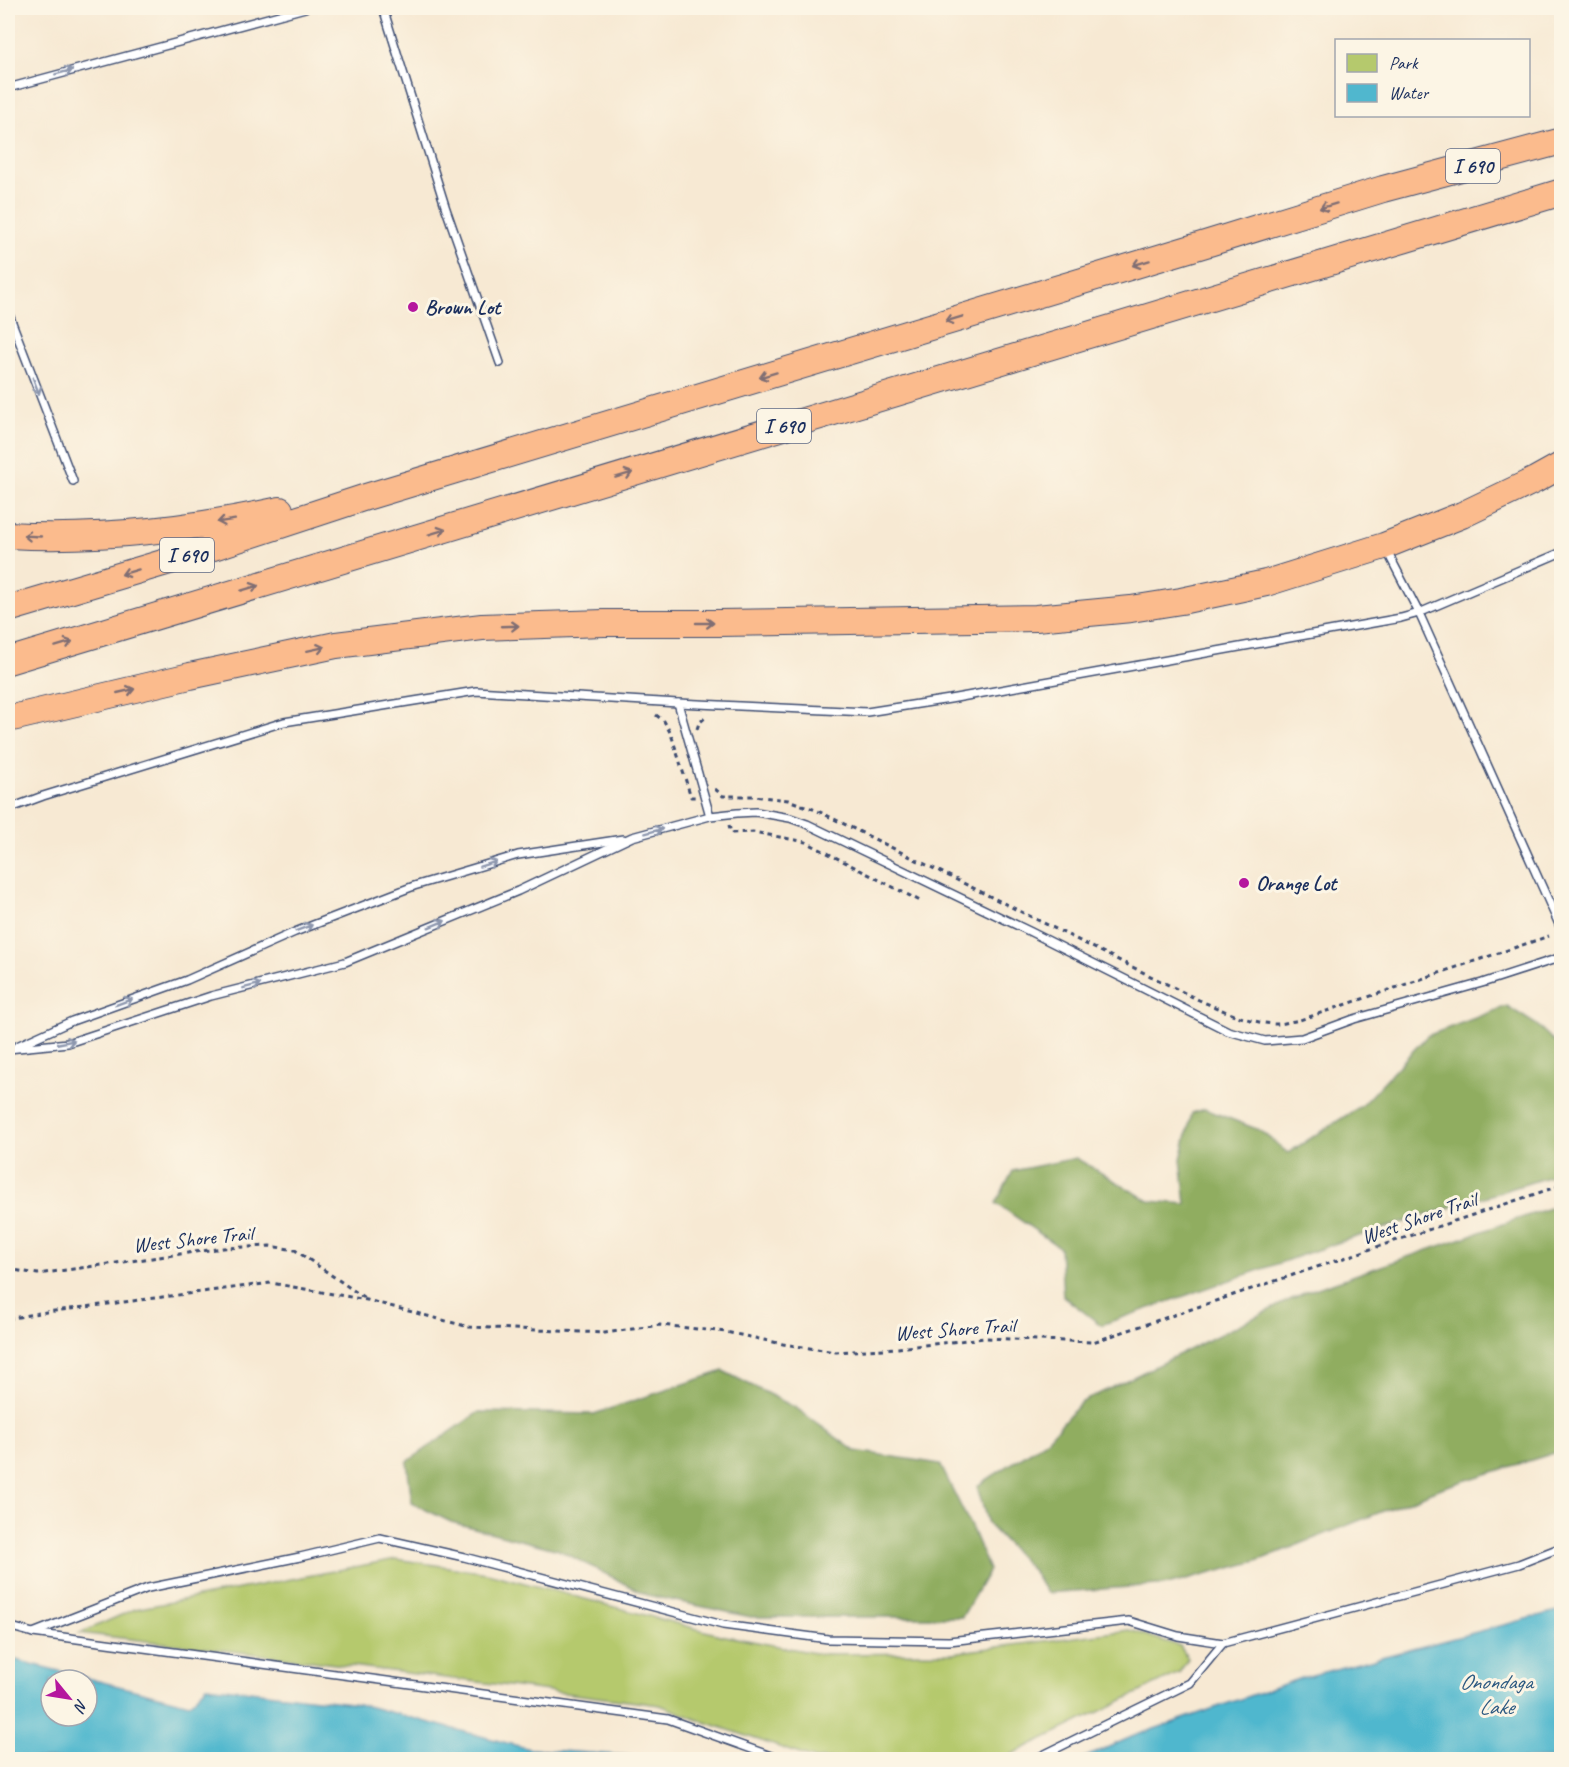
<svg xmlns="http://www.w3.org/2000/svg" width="1569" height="1767" viewBox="0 0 1569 1767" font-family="Caveat,sans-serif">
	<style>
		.green { fill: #b5c96d; stroke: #687c66; stroke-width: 1.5 }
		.forest { fill: #90ad60; stroke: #566e5f; stroke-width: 1.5 }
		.water { fill: #50b7ce; stroke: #367396; stroke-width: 1.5; fill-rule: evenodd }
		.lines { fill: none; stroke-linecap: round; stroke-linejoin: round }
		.lane-casing { stroke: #3c4b70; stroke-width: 10 }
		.highway-casing { stroke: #3c4b70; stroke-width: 28 }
		.path { stroke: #3c4b70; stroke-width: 3; stroke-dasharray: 4.5 4.5; stroke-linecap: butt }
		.lane { stroke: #fff; stroke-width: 7 }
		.highway { stroke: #fbbb8d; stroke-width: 26 }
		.oneway { stroke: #8d97ae }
		.oneway2 { stroke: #806e73 }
		.poi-dot { fill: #b5179e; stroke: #fcf5e5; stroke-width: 2 }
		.labels { text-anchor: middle; stroke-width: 6; stroke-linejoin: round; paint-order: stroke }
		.shield { fill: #fcf5e5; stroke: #5e6a86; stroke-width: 1.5 }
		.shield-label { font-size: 20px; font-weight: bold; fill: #1b2f5e }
		.poi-label { font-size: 21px; font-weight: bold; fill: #1b2f5e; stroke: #fcf5e5; text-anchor: start }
		.street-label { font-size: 21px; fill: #1b2f5e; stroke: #fcf5e5 }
		.water-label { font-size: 22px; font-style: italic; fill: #2b5880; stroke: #fcf5e5 }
	</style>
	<rect width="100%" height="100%" fill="#fcf5e5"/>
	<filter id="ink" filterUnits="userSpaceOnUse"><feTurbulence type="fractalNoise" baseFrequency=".0167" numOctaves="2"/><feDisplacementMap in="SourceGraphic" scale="12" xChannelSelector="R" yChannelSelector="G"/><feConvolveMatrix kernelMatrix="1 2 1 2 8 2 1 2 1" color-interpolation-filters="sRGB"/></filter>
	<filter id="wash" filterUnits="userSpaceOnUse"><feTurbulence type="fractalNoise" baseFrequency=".008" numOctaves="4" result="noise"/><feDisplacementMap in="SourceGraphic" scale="24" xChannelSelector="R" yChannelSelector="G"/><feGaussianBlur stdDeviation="1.35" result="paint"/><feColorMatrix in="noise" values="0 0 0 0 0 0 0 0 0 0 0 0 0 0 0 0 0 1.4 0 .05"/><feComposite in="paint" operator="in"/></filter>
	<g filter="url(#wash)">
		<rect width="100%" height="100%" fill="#f7e9d3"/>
		<path class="green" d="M396,1559L487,1573L720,1635L820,1654L952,1653L1130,1630L1180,1646L1188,1659L1179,1673L1002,1759H815L696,1719L660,1705L264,1655L80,1633L135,1609Z"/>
		<g class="forest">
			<path d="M1507,1006L1537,1025L1561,1048V1173L1337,1243L1101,1325L1063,1296L1060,1248L996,1203L1013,1171L1076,1158L1149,1201L1186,1204L1181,1159L1192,1113L1205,1109L1259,1130L1288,1153L1361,1106L1427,1036Z"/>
			<path d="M1561,1204V1451L1444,1487L1257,1561L1171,1584L1047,1593L1032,1570L988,1524L977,1486L1045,1442L1080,1403L1306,1292Z"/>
			<path d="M723,1371L796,1408L855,1451L940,1464L972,1529L989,1570L962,1617H751L647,1595L559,1550L451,1522L412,1503L407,1462L479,1412L594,1414Z"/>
		</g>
		<g class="water">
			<path d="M1561,1610V1759H1081L1134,1736L1301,1678Z"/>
			<path d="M8,1658L189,1704L207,1686L359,1704L530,1749L677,1759H8ZM51,1680H87V1716H51Z"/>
		</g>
	</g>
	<g filter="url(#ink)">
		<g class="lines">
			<defs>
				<g id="lane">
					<path d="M383,8L446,209L500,363"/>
					<path d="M8,88L305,8"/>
					<path d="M8,312L73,481"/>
					<path d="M1387,551L1419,613L1562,931"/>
					<path d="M678,703L710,816"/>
					<path d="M8,809L43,796L284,722L476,691L678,703L867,712L950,699L1401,618L1419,613L1562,552"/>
					<path d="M17,1046L72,1021L187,980L295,932L414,886L518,855L623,839"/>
					<path d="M8,1049L68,1043L211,996L345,962L518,891L632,837L710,816L737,813L756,812L790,818L807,824L1031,932L1228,1031L1265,1041L1302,1038L1354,1019L1482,983L1562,957"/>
					<path d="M8,1626L33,1633L668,1719L782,1760"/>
					<path d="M33,1633L148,1588L300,1557L380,1538L464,1557L723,1625L828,1639L949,1641L1129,1621L1178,1636L1223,1643"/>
					<path d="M1033,1760L1190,1683L1223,1643L1519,1564L1562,1547"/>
				</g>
				<g id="highway">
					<path d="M8,535C99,540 191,529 280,510"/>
					<path d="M8,609L183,557L366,497L1212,242L1383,189L1562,141"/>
					<path d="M8,661L1562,192"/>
					<path d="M8,719L190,676L336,645L482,627L604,623H718L1036,618L1131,609L1181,601L1266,583L1384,546L1462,515L1535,480L1562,465"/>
				</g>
			</defs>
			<use href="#lane" class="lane-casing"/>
			<use href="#highway" class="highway-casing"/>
			<g class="path">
				<path d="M656,715L664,721L671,734L691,797H695"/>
				<path d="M697,729L699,723L706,717"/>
				<path d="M715,789L723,796H753L788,800L816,810L1199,1000C1224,1011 1249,1023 1276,1024C1284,1024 1292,1021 1300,1020L1549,936"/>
				<path d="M729,825L731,833L753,832L806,842L920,901"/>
				<path d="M8,1269L38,1274L223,1248L270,1246L295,1250L366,1299"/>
				<path d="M8,1319L39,1313L271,1283L367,1300L469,1327L605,1333L660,1325L726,1332L783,1344L836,1352L898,1348L985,1338L1093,1342L1562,1185"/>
			</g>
			<use href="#lane" class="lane"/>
			<use href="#highway" class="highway"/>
		</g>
		<defs><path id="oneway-shaft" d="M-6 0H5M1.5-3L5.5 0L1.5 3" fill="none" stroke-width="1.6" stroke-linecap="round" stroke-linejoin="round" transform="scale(1.5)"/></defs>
		<g class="oneway">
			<use href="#oneway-shaft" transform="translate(64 72) rotate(-15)"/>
			<use href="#oneway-shaft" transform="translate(36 386) rotate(69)"/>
			<use href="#oneway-shaft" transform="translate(654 831) rotate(-15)"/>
			<use href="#oneway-shaft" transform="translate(488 864) rotate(-17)"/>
			<use href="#oneway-shaft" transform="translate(437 924) rotate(-22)"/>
			<use href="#oneway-shaft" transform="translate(304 928) rotate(-21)"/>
			<use href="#oneway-shaft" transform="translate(252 986) rotate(-14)"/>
			<use href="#oneway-shaft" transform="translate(124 1002) rotate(-20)"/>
			<use href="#oneway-shaft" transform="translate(66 1042) rotate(-11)"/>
		</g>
		<g class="oneway2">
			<use href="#oneway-shaft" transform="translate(1328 206) rotate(163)"/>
			<use href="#oneway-shaft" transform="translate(1141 263) rotate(163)"/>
			<use href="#oneway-shaft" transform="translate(954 319) rotate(163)"/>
			<use href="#oneway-shaft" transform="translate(768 375) rotate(163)"/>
			<use href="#oneway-shaft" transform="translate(624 475) rotate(-17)"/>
			<use href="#oneway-shaft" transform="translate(226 521) rotate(171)"/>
			<use href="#oneway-shaft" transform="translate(437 532) rotate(-17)"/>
			<use href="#oneway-shaft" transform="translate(32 536) rotate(-177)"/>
			<use href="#oneway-shaft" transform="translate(130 572) rotate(163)"/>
			<use href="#oneway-shaft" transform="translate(250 588) rotate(-17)"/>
			<use href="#oneway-shaft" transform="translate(705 623)"/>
			<use href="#oneway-shaft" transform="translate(510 626) rotate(-2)"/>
			<use href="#oneway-shaft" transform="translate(64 644) rotate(-17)"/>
			<use href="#oneway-shaft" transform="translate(316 649) rotate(-12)"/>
			<use href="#oneway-shaft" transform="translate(126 691) rotate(-13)"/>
		</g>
	</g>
	<g class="poi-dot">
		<circle cx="413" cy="307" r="6"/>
		<circle cx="1244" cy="883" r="6"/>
	</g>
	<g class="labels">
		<g class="shield">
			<rect x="1446" y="149" width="54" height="34" rx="4.5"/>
			<rect x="757" y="409" width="54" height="34" rx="4.5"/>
			<rect x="160" y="538" width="54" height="34" rx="4.5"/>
		</g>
		<g class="shield-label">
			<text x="1473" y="173">I 690</text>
			<text x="784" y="433">I 690</text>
			<text x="187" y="562">I 690</text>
		</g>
		<g class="poi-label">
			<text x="425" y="314">Brown Lot</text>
			<text x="1256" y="890">Orange Lot</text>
		</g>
		<g class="street-label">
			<text transform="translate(1419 1218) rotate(-19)" y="7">West Shore Trail</text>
			<text transform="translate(193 1239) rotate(-6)" y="7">West Shore Trail</text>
			<text transform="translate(955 1329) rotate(-4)" y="7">West Shore Trail</text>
		</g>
		<g class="water-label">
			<text x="1496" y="1689">Onondaga<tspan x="1496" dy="25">Lake</tspan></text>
		</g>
	</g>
	<rect width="1569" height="1767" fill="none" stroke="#fcf5e5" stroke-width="30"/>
	<rect x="1335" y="39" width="195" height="78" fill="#fcf5e5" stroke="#a2a6af" stroke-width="1.5"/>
	<rect x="1347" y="54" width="30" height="18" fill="#b5c96d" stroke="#a2a6af" stroke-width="1.5"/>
	<text x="1389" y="69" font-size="18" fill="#1b2f5e">Park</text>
	<rect x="1347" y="84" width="30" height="18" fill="#50b7ce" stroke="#a2a6af" stroke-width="1.5"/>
	<text x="1389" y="99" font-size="18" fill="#1b2f5e">Water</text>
	<g transform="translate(69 1698) rotate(120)"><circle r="28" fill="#fcf5e5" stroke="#a2a6af" stroke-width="1.5"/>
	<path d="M0-4.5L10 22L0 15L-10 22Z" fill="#b5179e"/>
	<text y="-9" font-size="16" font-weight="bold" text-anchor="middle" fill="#1b2f5e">N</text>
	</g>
</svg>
